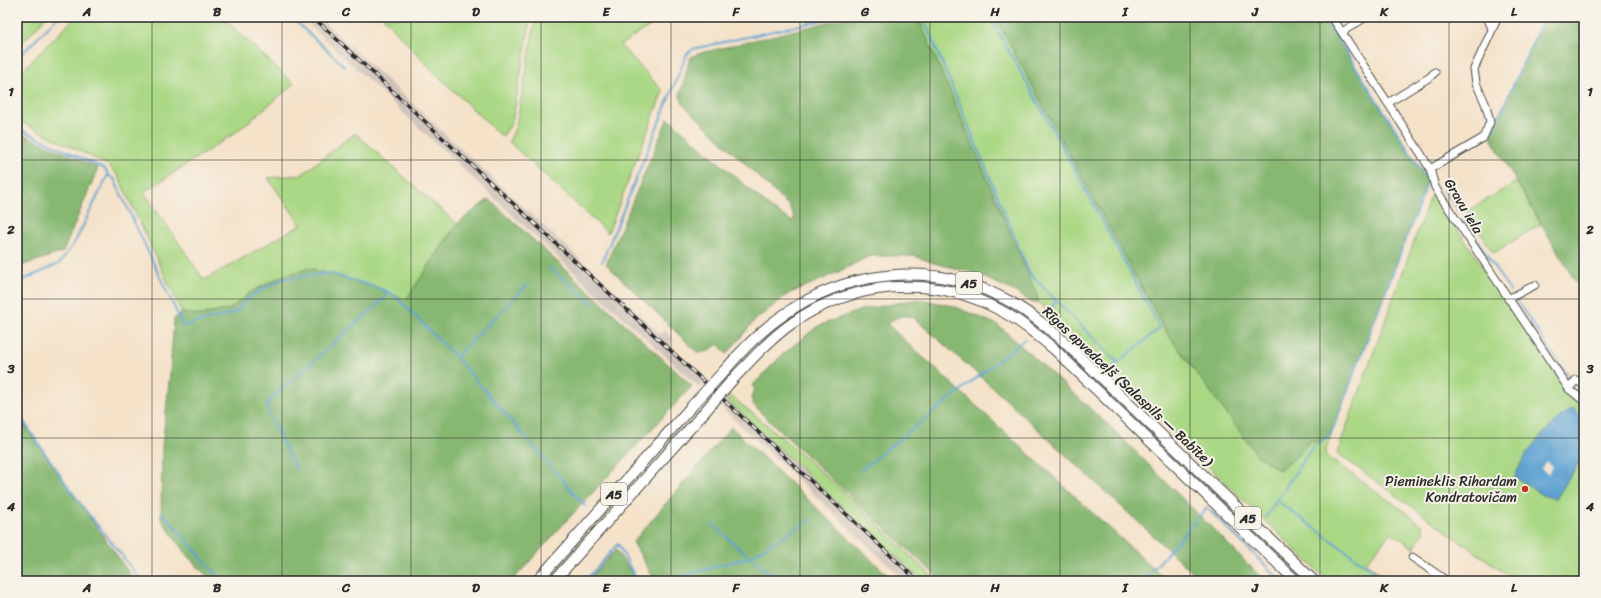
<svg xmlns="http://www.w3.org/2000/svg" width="1601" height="598" viewBox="0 0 1601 598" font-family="Sriracha,sans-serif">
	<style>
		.industrial { fill: #cec1ba }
		.green { fill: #aad885; stroke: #6a8258 }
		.forest { fill: #87b872; stroke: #59724e }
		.water { fill: #5da2d2; stroke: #44667e }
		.pier { fill: #f4e2c9 }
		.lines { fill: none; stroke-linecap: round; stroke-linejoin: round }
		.stream { stroke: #5da2d2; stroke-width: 2 }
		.minor-casing { stroke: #494643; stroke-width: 9 }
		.highway-casing { stroke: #494643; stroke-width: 12 }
		.minor { stroke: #fff; stroke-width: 7 }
		.highway { stroke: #fff; stroke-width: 10 }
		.rail-casing { stroke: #2b2b2b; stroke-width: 3.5 }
		.rail { stroke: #f7f3e8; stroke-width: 2; stroke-dasharray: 6; stroke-linecap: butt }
		.highway-bridge-casing { stroke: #494643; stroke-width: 12; stroke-linecap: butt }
		.highway-bridge { stroke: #fff; stroke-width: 10 }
		.grid { fill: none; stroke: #2b2b2b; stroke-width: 1; stroke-opacity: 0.55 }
		.poi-dot { fill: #c8321e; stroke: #f7f3e8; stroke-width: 1.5 }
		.labels { text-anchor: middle; stroke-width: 4; stroke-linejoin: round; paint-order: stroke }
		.shield { fill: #f7f3e8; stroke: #686764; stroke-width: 1 }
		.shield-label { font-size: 13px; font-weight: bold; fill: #2b2b2b }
		.street-label { font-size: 14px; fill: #2b2b2b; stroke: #f7f3e8 }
		.poi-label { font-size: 14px; fill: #2b2b2b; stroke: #f7f3e8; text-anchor: end }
		.neatline { fill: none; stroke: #2b2b2b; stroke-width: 1.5 }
		.grid-label { font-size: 13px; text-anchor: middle; font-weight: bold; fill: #2b2b2b }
	</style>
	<rect width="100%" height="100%" fill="#f7f3e8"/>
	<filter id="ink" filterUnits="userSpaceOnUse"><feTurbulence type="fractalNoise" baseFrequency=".025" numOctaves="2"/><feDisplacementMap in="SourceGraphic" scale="8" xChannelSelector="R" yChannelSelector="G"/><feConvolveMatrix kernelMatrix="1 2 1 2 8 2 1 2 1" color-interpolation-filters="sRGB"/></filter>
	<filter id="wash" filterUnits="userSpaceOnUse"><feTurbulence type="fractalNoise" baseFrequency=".012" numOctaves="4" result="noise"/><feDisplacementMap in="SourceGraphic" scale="16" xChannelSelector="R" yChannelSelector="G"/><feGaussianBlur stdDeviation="0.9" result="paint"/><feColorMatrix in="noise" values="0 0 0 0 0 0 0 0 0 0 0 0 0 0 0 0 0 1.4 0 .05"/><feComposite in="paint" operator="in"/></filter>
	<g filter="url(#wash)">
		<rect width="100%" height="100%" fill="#f4e2c9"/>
		<g class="industrial">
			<path d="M301,17H319L661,335L665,331L673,339L669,344L708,380L700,388L552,252Z"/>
			<path d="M725,398L804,470L922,581H906L881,558L719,405Z"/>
		</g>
		<g class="green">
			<path d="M17,17H46L17,48Z"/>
			<path d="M75,17H222L294,84L235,133L144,192L204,280L301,225L268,178L301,175L355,133L457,224L406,300L374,286L282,276L251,292L230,309L202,315L182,313L118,176L108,165L17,120V76Z"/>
			<path d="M383,17H531L512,123L502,137L433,71Z"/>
			<path d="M536,17H664L620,45L663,91L608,233L509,142L516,126Z"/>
			<path d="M918,17H995L1166,332L1294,459L1310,441L1328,436L1333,429L1326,450V456L1411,516L1423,527L1424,532L1414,548L1391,532L1366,563L1391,581H1328L1237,494L1081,342L1038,302L1036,293Z"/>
			<path d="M1516,182L1541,224L1493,253L1467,211Z"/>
			<path d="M1432,192L1570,395L1584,405V581H1516L1337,453Z"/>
			<path d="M729,395C803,451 870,517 937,581H922L725,398Z"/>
		</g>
		<g class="forest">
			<path d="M850,17H918L1036,293L1038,302L1033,303L1014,291L974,273L934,263L915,256H870L836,273L788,294L754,321L727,354L718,344L709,351L698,353L606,264L668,118L772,209L793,222L794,216L789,206L683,104L680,95L690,58L697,54Z"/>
			<path d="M995,17H1324L1428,181L1333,429L1328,436L1319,442L1310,441L1294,459L1279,470L1258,456L1166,332Z"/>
			<path d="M1544,17H1584V296L1492,140V132Z"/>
			<path d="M17,132L98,168L63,252L17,267Z"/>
			<path d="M489,199L692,386L568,519L512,581H212L188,557L161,519L162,448L170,373L174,319L182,313L202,315L230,309L251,292L282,276L309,268L374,286L406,300L457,224Z"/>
			<path d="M918,299L953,306L998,325L1116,432L1265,581H1202L992,387L913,317C902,314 896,317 887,324L1167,581H942L761,413L754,405L751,398L755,389L752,386L782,355L818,326L861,310Z"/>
			<path d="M17,415L135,581H17Z"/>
			<path d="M731,427L894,581H655L633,542Z"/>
			<path d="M616,550L637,581H587Z"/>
		</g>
		<path class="water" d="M1573,408L1584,419V454L1556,499L1542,495L1515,477C1523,453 1551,421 1573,408Z"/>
		<path class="pier" d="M1546,461L1553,466L1548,474L1541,469Z"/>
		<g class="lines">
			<g class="stream">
				<path d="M291,17L344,66"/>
				<path d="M923,17L1030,274L1117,362"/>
				<path d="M990,17L1057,137L1160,328L1114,366"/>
				<path d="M17,59L58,17"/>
				<path d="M17,128L105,169L108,175"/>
				<path d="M1492,132L1544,17"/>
				<path d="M1443,189L1459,211"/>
				<path d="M1464,220L1510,291"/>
				<path d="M602,262L687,54L693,49L836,17"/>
				<path d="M549,267L594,304"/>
				<path d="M17,283L60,263L76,240L108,175L114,179L183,326L234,313L252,295L282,279L330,273L384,290L394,295L456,357L585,506"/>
				<path d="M1517,301L1570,379"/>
				<path d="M1048,312L1056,301"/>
				<path d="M456,357L528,284"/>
				<path d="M1578,389L1584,393"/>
				<path d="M17,412C37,440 55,469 75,496C95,524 118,548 137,576L139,581"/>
				<path d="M296,469L269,415L267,406L271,399L386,297L384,290"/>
				<path d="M861,470L1025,339"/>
				<path d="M1276,500L1387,581"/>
				<path d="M162,512L222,581"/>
				<path d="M1266,517L1310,450L1328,436L1333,429L1428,181L1324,17"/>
				<path d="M712,524L749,557L781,581"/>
				<path d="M585,581L618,544L637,581"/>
				<path d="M665,581L749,557L812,519"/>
				<path d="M1143,581L1207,508L1281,581"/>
			</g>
		</g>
	</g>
	<g filter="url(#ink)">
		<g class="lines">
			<defs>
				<g id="minor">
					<path d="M1332,17L1421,154L1430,169L1435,187L1439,194L1569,389L1584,401"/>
					<path d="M1487,17L1492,29"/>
					<path d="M1342,32L1366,17"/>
					<path d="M1388,103L1430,77L1435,72"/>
					<path d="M1430,169L1483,138L1490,122L1486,105L1476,83L1474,69L1498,17"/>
					<path d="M1508,299L1535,285"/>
					<path d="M1569,389L1576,380L1584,385"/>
					<path d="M1412,557L1447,581"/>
				</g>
				<g id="highway">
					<path d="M725,370C742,350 760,331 782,316C845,270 929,261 999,296C1021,306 1040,321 1059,337L1314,581"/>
					<path d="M734,378C752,359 770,339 791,324C851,281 933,274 998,309C1019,320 1036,334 1054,349L1296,581"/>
					<path d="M537,581L691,407"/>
					<path d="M554,581L701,416"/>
				</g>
			</defs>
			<use href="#minor" class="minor-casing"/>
			<use href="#highway" class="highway-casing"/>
			<use href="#minor" class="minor"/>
			<use href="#highway" class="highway"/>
			<defs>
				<path id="rail" d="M313,17L918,581"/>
			</defs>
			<use href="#rail" class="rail-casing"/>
			<use href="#rail" class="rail"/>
			<defs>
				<g id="highway-bridge">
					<path d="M691,407L725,370"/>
					<path d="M701,416L734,378"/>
				</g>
			</defs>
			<use href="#highway-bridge" class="highway-bridge-casing"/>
			<use href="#highway-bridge" class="highway-bridge"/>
		</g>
	</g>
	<path class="grid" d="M152,17V581M282,17V581M411,17V581M541,17V581M671,17V581M800,17V581M930,17V581M1060,17V581M1190,17V581M1320,17V581M1449,17V581M17,160H1584M17,299H1584M17,438H1584"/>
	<circle class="poi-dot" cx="1525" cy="489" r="4"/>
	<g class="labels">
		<g class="shield">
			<rect x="956" y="272" width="26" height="22" rx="3"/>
			<rect x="601" y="483" width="26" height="22" rx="3"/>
			<rect x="1235" y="507" width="26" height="22" rx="3"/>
		</g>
		<g class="shield-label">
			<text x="969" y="288">A5</text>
			<text x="614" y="499">A5</text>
			<text x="1248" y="523">A5</text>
		</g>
		<g class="street-label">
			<text transform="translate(1464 206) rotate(59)" y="5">Gravu iela</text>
			<text transform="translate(1128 386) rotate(43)" y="5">Rīgas apvedceļš (Salaspils — Babīte)</text>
		</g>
		<g class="poi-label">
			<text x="1517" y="486">Piemineklis Rihardam<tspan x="1517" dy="16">Kondratovičam</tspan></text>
		</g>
	</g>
	<rect width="1601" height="598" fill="none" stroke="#f7f3e8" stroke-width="44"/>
	<rect x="22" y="22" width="1557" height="554" class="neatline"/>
	<g class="grid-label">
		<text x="87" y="16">A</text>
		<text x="217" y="16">B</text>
		<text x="346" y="16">C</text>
		<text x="476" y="16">D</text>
		<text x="606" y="16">E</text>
		<text x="736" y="16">F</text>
		<text x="865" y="16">G</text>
		<text x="995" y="16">H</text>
		<text x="1125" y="16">I</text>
		<text x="1255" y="16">J</text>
		<text x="1384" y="16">K</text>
		<text x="1514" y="16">L</text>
		<text x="11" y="96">1</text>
		<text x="1590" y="96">1</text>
		<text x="11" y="234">2</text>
		<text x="1590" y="234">2</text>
		<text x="11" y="373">3</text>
		<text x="1590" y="373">3</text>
		<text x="11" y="511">4</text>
		<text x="1590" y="511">4</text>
		<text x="87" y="592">A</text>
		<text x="217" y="592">B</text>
		<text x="346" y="592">C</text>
		<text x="476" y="592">D</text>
		<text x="606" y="592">E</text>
		<text x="736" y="592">F</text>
		<text x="865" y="592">G</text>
		<text x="995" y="592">H</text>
		<text x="1125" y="592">I</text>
		<text x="1255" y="592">J</text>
		<text x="1384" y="592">K</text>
		<text x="1514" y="592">L</text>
	</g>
</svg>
